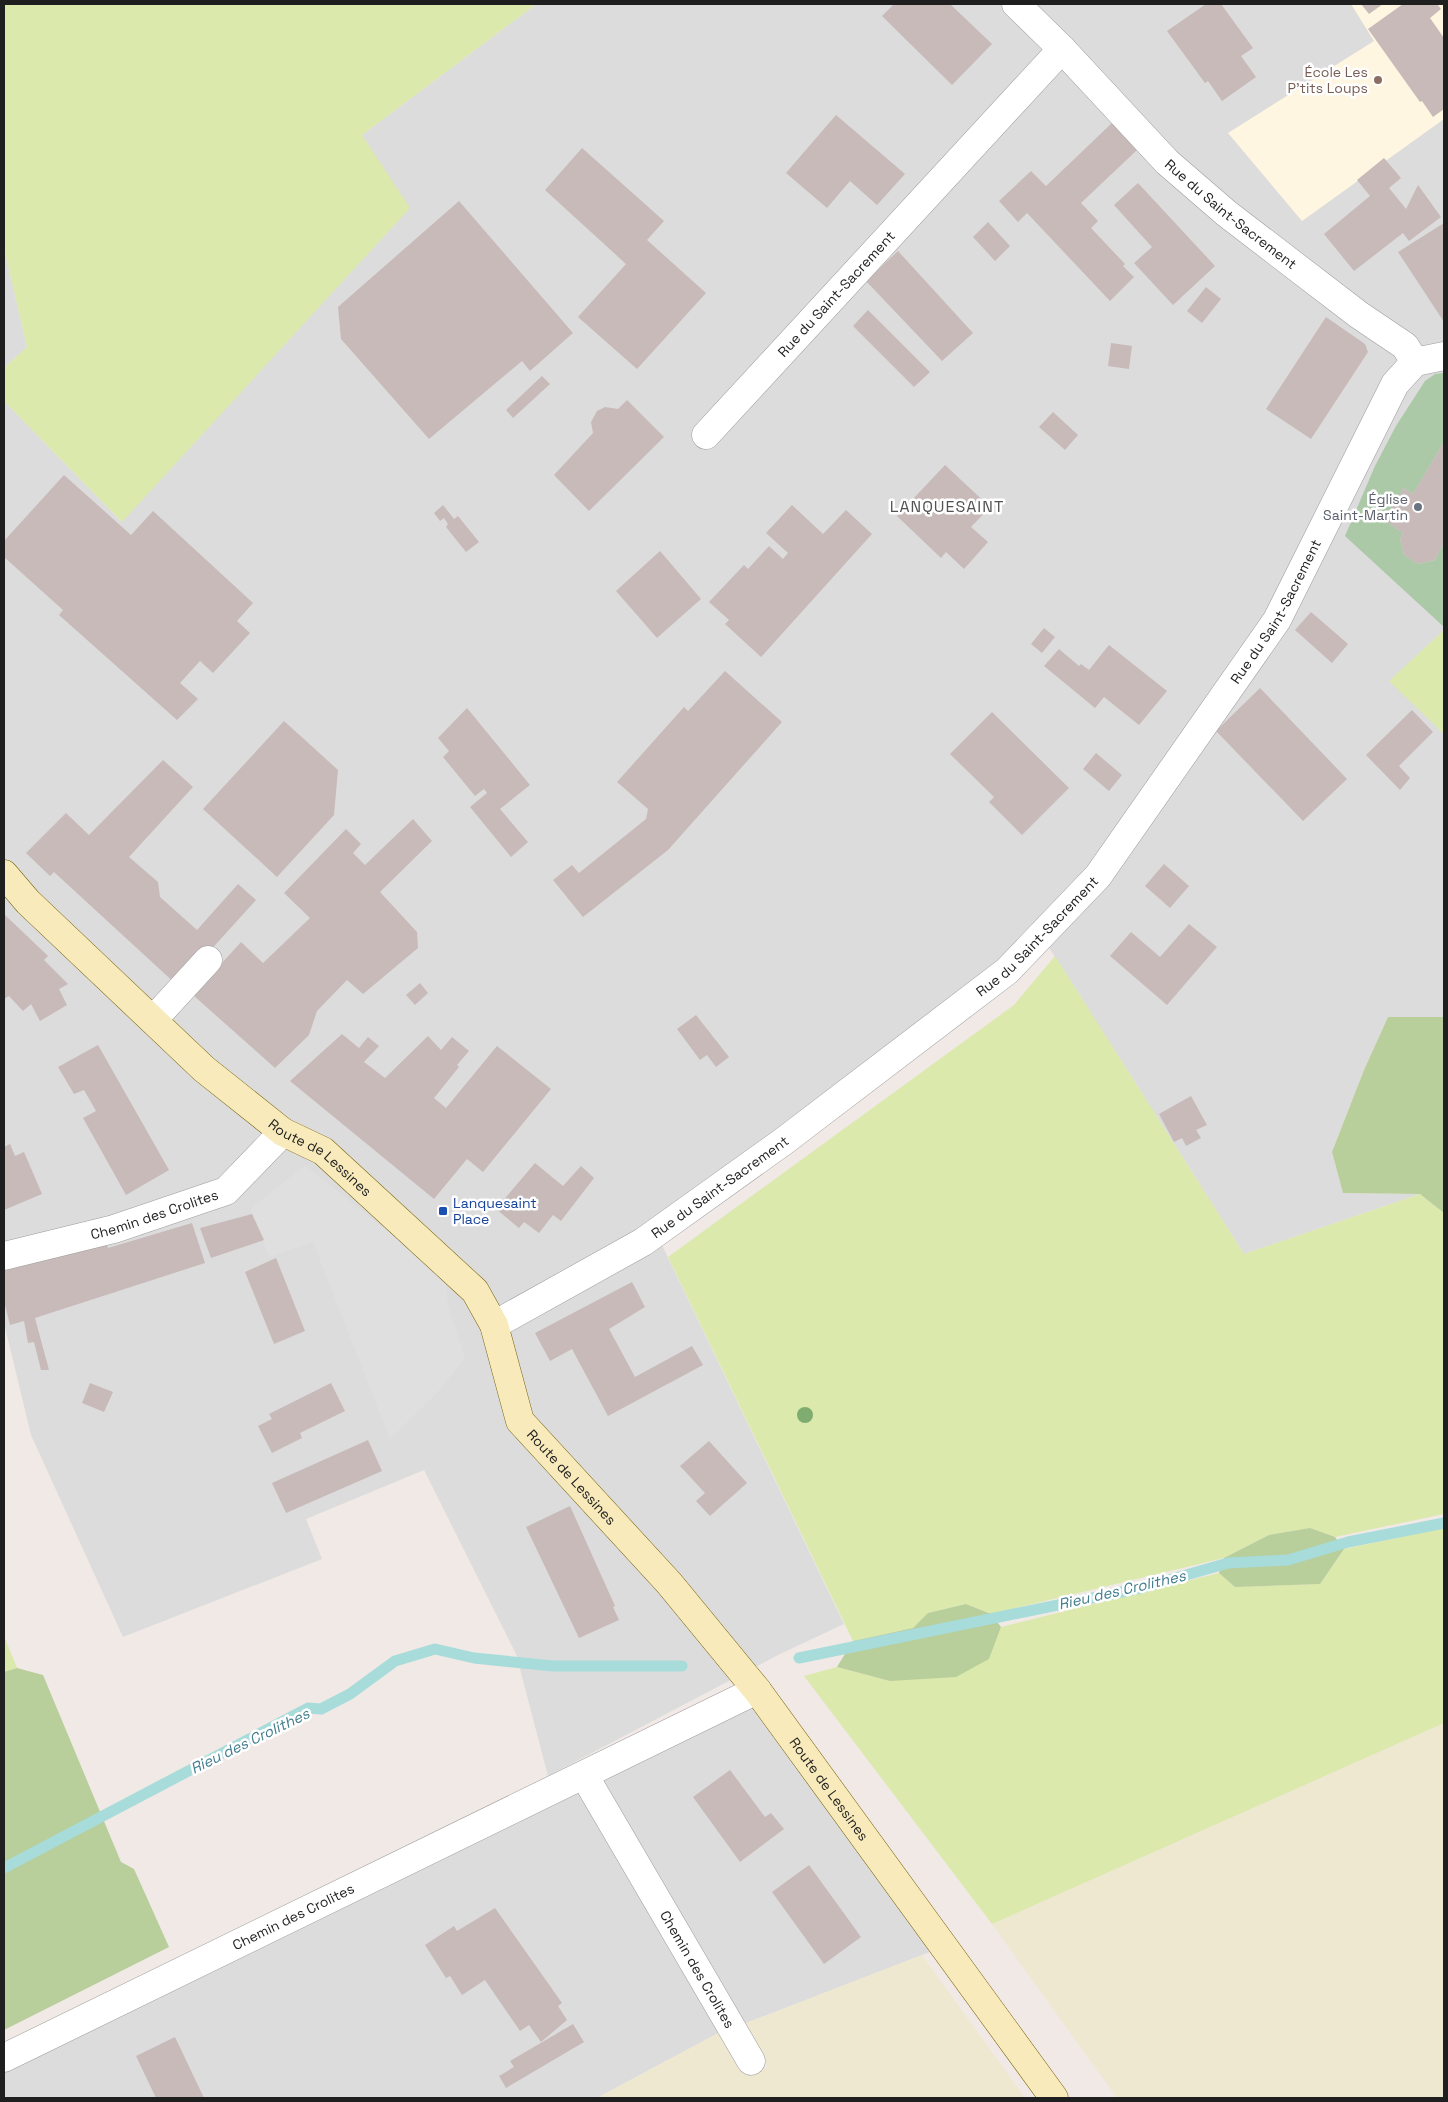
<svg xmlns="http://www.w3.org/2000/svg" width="1448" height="2102" viewBox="0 0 1448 2102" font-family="'Space Grotesk',sans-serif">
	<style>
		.residential { fill: #dddcdc }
		.education { fill: #fef6e0 }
		.farmland { fill: #eee8d1 }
		.grass { fill: #dbe9ac }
		.forest { fill: #b8ce9b }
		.cemetery { fill: #abc8a7 }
		.parking { fill: #dfdfdf }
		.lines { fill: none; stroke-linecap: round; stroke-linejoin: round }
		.stream { stroke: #a7dcda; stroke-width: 11 }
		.building { fill: #c7bab9 }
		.minor-casing { stroke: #9c9c9c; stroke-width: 29 }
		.secondary-casing { stroke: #756207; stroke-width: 29 }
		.minor { stroke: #fff; stroke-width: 28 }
		.secondary { stroke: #f8eabb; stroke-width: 28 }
		.tree { fill: #7fad6f }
		.education-dot { fill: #8d6e63; stroke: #fff; stroke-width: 2 }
		.worship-dot { fill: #6b7280; stroke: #fff; stroke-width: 2 }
		.transit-dot { fill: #1a4fb4; stroke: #fff; stroke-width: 2 }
		.labels { text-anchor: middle; stroke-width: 5; stroke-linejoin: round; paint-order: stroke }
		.education-label { font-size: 14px; fill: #785e54; stroke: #fff; text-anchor: end }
		.street-label { font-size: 14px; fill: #1f1f1f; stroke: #fff }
		.worship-label { font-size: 14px; fill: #5b616d; stroke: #fff; text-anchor: end }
		.transit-label { font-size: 14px; fill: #164399; stroke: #fff; text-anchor: start }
		.water-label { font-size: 15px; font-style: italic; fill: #417d8e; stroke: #fff }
		.quarter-label { font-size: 16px; letter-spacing: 1px; fill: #525252; stroke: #fff }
	</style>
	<rect width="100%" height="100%" fill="#f0e9e5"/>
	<g class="residential">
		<path d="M534,4H1444V630L1390,681L1444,734V1017H1388L1364,1070L1332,1152L1343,1193L1420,1194L1244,1254L1046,943L660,1241L844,1624L780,1654L548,1776L516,1654L424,1470L306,1519L322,1559L123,1637L31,1435L4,1323V401L122,522L362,135L535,5Z"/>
		<path d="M4,248L27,347L4,368Z"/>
		<path d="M752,1695L935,1950L741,2025L722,2031L597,2098H4V2068Z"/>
	</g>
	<path class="education" d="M1351,4H1444V119L1302,221L1228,133L1374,41Z"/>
	<g class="farmland">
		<path d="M1444,1723V2098H1117L992,1924Z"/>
		<path d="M922,1955L1025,2098H597L722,2031L750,2077L767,2067L741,2025Z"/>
	</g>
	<g class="grass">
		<path d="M4,4L535,5L362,135L410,208L122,522L4,401V368L27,347L4,248Z"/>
		<path d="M1444,630V734L1389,681Z"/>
		<path d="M1055,956L1244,1254L1420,1194L1444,1213V1514L1335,1537L1310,1528L1269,1535L1224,1558L991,1614L966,1604L928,1613L913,1628L853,1641L668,1257L1014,1005Z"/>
		<path d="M1444,1528V1723L992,1924L804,1676L837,1667L890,1681L989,1659L1001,1627L1219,1573L1235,1587L1320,1584L1344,1549Z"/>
		<path d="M4,1636L17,1668L4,1672Z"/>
	</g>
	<g class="forest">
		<path d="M1388,1017H1444V1213L1420,1194L1343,1193L1332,1152L1364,1070Z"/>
		<path d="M1310,1528L1335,1537L1344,1549L1320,1584L1235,1587L1219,1573L1224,1558L1269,1535Z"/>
		<path d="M966,1604L991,1614L1001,1627L989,1659L956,1677L890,1681L837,1667L853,1641L913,1628L928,1613Z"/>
		<path d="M17,1668L43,1675L121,1862L134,1869L169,1947L4,2030V1672Z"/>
	</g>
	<path class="cemetery" d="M1444,373V442L1413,494L1404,488L1384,520L1403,533L1400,539L1404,555L1418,564L1435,560L1444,543V627L1345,536L1375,466L1396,426L1425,381L1435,374Z"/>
	<path class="parking" d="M305,1165L445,1277L448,1306L465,1358L437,1393L390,1439L313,1242L269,1257L251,1209Z"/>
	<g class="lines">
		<g class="stream">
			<path d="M799,1658L1141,1588L1228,1563L1288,1560L1348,1542L1444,1523"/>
			<path d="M4,1868L308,1708L321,1709L350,1694L395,1661L435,1649L474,1658L553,1666H682"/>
		</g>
	</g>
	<g class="building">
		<path d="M894,4H950L992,44L952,85L882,16Z"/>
		<path d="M1206,4H1221L1253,48L1241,56L1256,77L1222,101L1208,81L1205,83L1167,31Z"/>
		<path d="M1361,4H1383L1369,14Z"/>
		<path d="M1403,4H1437L1441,9L1430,18L1444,38V109L1433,117L1422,101L1420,102L1368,29Z"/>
		<path d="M836,115L905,174L877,205L850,181L827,208L786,173Z"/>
		<path d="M1112,123L1137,150L1081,203L1098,221L1091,228L1125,264L1123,266L1134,277L1110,301L1027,213L1018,222L999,201L1031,171L1046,186Z"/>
		<path d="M582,148L664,221L647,240L706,293L637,369L578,317L626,264L545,190Z"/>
		<path d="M1384,158L1401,178L1389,188L1406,209L1418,185L1441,217L1409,241L1403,233L1354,271L1324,234L1370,196L1357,180Z"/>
		<path d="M1138,183L1215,266L1173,305L1134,263L1152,247L1114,205Z"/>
		<path d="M459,201L573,333L530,371L522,361L429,439L341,339L338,307Z"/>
		<path d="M988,222L1010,246L995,261L973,237Z"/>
		<path d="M1444,223V322L1398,252Z"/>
		<path d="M898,251L973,333L942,361L866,281Z"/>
		<path d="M1206,287L1221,299L1202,323L1187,311Z"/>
		<path d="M868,310L930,372L914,387L853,326Z"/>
		<path d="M1326,317L1365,344L1368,352L1311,439L1266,409Z"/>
		<path d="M1111,343L1132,346L1129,369L1108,366Z"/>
		<path d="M542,376L550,384L513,418L506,410Z"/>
		<path d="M627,400L664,437L589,511L554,475L593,433L591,422L597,411L605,407L618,409Z"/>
		<path d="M1053,412L1078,435L1065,450L1039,427Z"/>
		<path d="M1444,442V543L1435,560L1418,564L1404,555L1400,539L1403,533L1384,520L1404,488L1413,494Z"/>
		<path d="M945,465L990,507L971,527L988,542L964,569L946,552L941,558L897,516Z"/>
		<path d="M64,475L131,535L153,511L253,603L237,621L250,633L213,673L200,661L180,683L198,699L177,720L59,615L63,610L4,557V541Z"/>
		<path d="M443,505L454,519L458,516L479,542L466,552L446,527L448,524L444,518L440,521L434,513Z"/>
		<path d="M792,505L823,534L846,510L872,534L761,657L725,624L729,620L709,602L744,565L748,569L769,546L783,559L788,553L766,533Z"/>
		<path d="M660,551L701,599L657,638L616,591Z"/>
		<path d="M1311,612L1348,644L1332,663L1295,630Z"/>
		<path d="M1044,628L1055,637L1042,653L1031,644Z"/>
		<path d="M1109,645L1167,691L1139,725L1104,697L1095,708L1044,666L1059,649L1079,666L1081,664L1089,670Z"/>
		<path d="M725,671L782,722L668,850L583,917L553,880L572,865L579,873L646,819L648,809L617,782L684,707L688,711Z"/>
		<path d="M1260,688L1347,779L1303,821L1216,731Z"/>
		<path d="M467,708L530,785L500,809L528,842L511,857L470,807L487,793L484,789L475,796L443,757L449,751L438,738Z"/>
		<path d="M1412,710L1433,732L1399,766L1410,778L1400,790L1366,755Z"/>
		<path d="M992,712L1069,788L1022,835L989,802L994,797L950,754Z"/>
		<path d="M284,721L338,770L334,815L277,877L203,809Z"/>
		<path d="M1096,753L1122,775L1109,791L1083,769Z"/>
		<path d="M163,760L193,787L129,857L158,882L160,897L197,930L238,884L256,900L178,986L54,872L50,876L26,853L66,813L89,835Z"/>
		<path d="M413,819L432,841L380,892L417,932L418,948L363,994L347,980L317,1011L309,1035L275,1068L193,995L241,942L263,963L310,918L284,893L346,829L361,844L353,853L365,865Z"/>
		<path d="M1164,864L1189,886L1170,908L1145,886Z"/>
		<path d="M4,914L48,956L44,960L68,984L59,989L67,1005L40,1021L31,1004L23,1011L9,996L4,999Z"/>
		<path d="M1189,924L1217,947L1167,1005L1110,956L1131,932L1160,957Z"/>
		<path d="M420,983L428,993L415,1005L406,995Z"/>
		<path d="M696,1015L729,1057L716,1067L707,1055L700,1060L677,1029Z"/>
		<path d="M342,1034L359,1048L368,1037L379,1046L364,1062L385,1078L428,1036L441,1050L452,1037L469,1051L457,1065L459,1067L434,1098L446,1108L497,1046L551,1089L483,1172L467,1159L434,1199L290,1081Z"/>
		<path d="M98,1045L169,1170L126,1195L83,1118L96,1111L84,1090L74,1094L58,1067Z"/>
		<path d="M1191,1096L1207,1125L1196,1130L1201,1138L1186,1146L1182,1138L1174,1142L1159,1114Z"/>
		<path d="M10,1144L15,1156L24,1152L42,1194L4,1210V1147Z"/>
		<path d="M535,1163L563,1186L581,1166L594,1178L561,1221L553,1215L539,1233L524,1222L519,1228L496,1209Z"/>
		<path d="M252,1214L264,1240L211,1258L200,1228Z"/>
		<path d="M192,1223L205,1263L35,1318L49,1370H41L34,1342L28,1343L24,1321L10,1325L4,1301V1266L106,1242L108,1248Z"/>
		<path d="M276,1258L305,1331L274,1344L245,1272Z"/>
		<path d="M632,1282L645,1307L609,1329L635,1377L692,1346L703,1365L608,1416L572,1349L550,1361L535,1333Z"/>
		<path d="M90,1383L113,1392L104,1412L82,1403Z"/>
		<path d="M331,1383L345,1411L300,1433L302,1438L272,1453L258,1426L272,1419L269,1414Z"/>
		<path d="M368,1440L382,1471L286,1513L272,1483Z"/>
		<path d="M709,1441L747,1483L710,1516L696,1501L705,1493L680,1466Z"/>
		<path d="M570,1506L615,1606L613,1607L619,1620L579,1638L526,1527Z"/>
		<path d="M730,1770L765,1817L771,1813L784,1829L740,1862L693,1797Z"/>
		<path d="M809,1865L861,1937L824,1964L772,1892Z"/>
		<path d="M495,1908L562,2003L558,2006L567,2020L541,2042L529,2025L520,2031L485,1980L462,1995L450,1976L446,1978L425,1945L454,1926L457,1931Z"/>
		<path d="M573,2024L584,2042L506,2088L499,2076L514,2067L510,2061Z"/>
		<path d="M175,2037L204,2098H156L136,2056Z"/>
	</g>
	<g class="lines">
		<defs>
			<g id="minor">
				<path id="s1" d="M1016,4L1062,49L1167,162L1226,213L1359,315L1405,346L1415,362"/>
				<path d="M1415,362L1444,356"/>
				<path id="s2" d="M706,435L1062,49"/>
				<path d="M153,1020L208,960"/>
				<path id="s3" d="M4,1256L114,1229L226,1191L283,1132"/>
				<path id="s4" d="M494,1325L643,1242L784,1141L1007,971L1098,876L1277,620L1395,384L1415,362"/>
				<path id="s5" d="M584,1775L751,2061"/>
				<path id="s6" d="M4,2058L757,1690"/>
			</g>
			<g id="secondary">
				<path id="s7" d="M4,874L28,902L204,1069L283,1132L323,1151L475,1291L494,1325L520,1421L669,1583L757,1690L1054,2098"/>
			</g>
		</defs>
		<use href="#minor" class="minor-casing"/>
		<use href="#secondary" class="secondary-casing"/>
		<use href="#minor" class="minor"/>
		<use href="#secondary" class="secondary"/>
	</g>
	<circle class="tree" cx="805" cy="1415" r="8"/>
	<circle class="education-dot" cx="1378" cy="80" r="5"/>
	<circle class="worship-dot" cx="1418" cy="507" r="5"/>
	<rect class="transit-dot" x="438" y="1206" width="10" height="10" rx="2.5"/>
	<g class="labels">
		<g class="education-label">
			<text x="1368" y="77">École Les<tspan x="1368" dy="16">P'tits Loups</tspan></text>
		</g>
		<g class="street-label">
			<text dy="5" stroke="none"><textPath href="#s1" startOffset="301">Rue du Saint-Sacrement</textPath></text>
			<text dy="5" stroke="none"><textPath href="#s2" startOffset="192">Rue du Saint-Sacrement</textPath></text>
			<text dy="5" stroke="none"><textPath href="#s4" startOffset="1075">Rue du Saint-Sacrement</textPath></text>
			<text dy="5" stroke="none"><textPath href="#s4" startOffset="670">Rue du Saint-Sacrement</textPath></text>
			<text dy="5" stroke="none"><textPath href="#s7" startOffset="426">Route de Lessines</textPath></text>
			<text dy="5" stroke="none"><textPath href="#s4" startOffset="265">Rue du Saint-Sacrement</textPath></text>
			<text dy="5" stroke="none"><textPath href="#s3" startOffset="156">Chemin des Crolites</textPath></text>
			<text dy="5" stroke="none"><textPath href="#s7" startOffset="846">Route de Lessines</textPath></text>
			<text dy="5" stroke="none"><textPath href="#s7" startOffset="1251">Route de Lessines</textPath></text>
			<text dy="5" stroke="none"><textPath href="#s6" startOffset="322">Chemin des Crolites</textPath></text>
			<text dy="5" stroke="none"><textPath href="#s5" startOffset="225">Chemin des Crolites</textPath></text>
		</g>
		<g class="worship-label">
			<text x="1408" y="504">Église<tspan x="1408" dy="16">Saint-Martin</tspan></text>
		</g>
		<g class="transit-label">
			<text x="453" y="1208">Lanquesaint<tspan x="453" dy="16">Place</tspan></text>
		</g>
		<g class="water-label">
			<text transform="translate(1122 1590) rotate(-13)" y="5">Rieu des Crolithes</text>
			<text transform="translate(250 1741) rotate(-26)" y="5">Rieu des Crolithes</text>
		</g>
		<g class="quarter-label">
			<text x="947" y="512">LANQUESAINT</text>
		</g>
	</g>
	<rect width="1448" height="2102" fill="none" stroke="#1f1f1f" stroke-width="10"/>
</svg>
